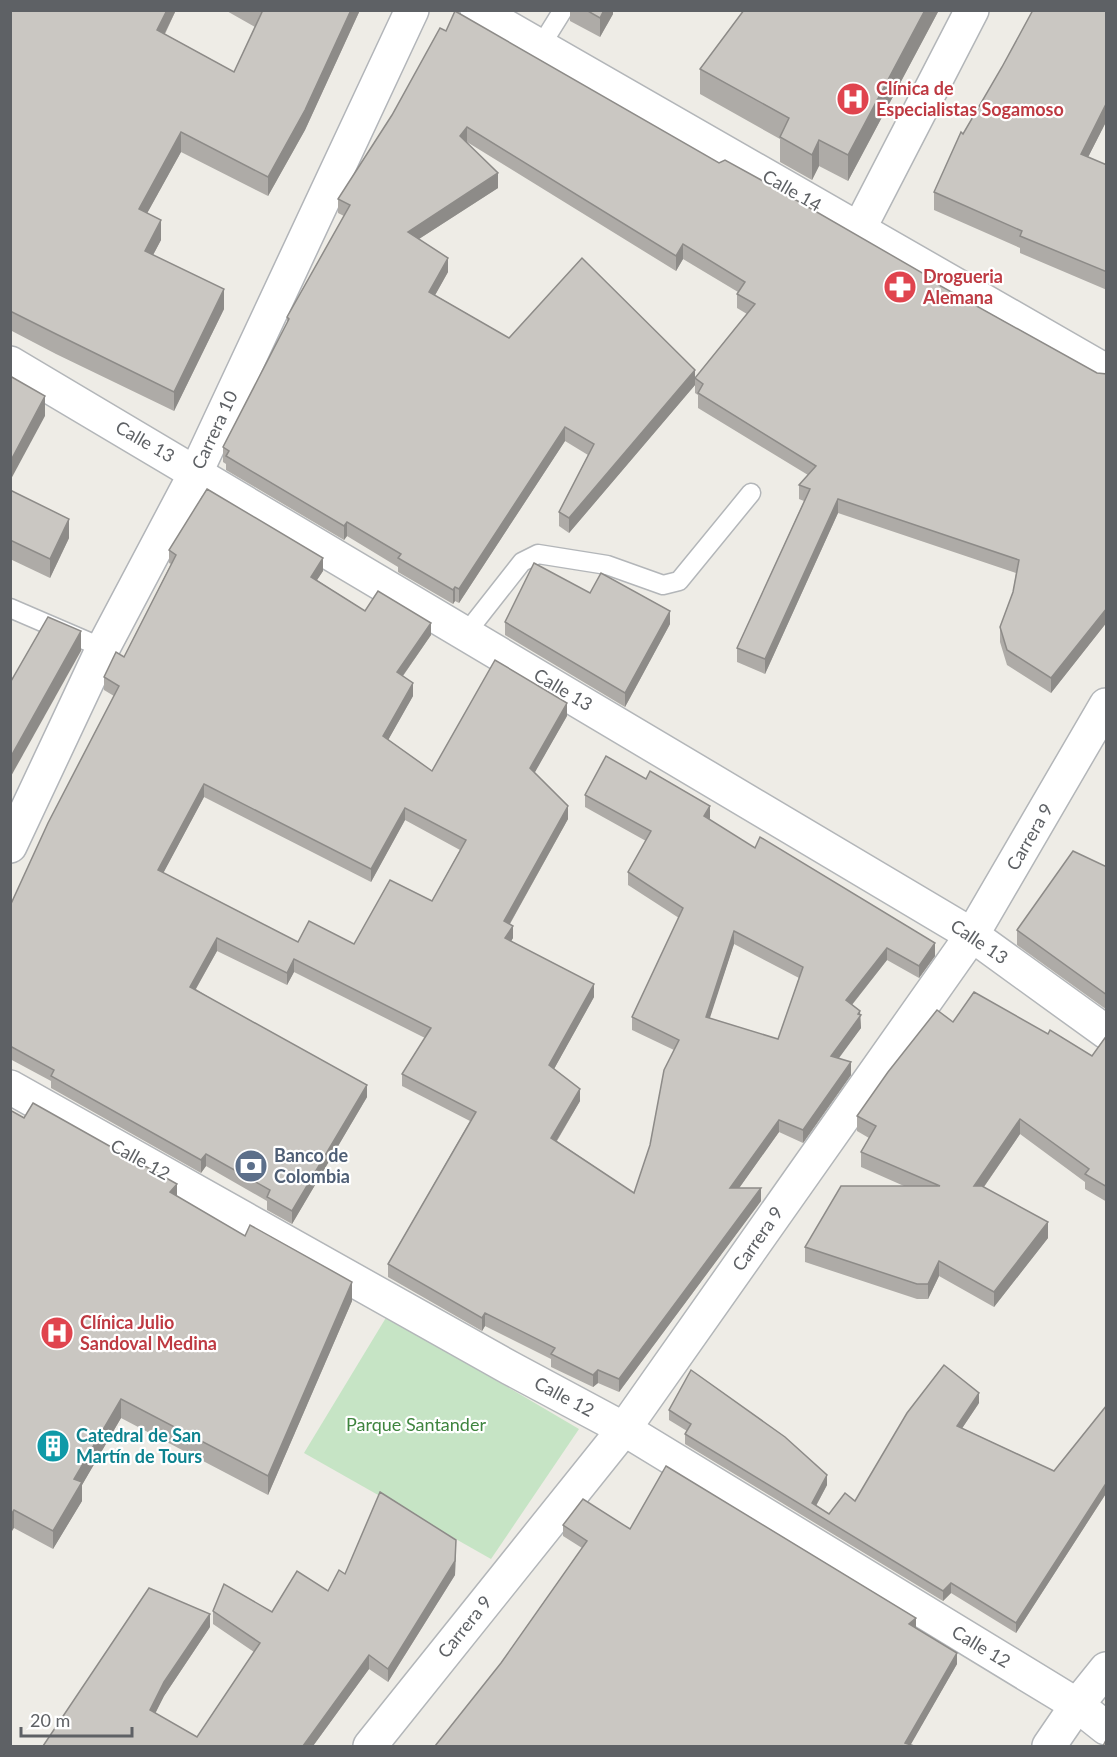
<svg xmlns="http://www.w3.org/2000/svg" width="1117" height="1757" viewBox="0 0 1117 1757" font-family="Lato,sans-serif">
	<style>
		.green { fill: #c6e4c5 }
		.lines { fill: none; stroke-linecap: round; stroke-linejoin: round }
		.lane-casing { stroke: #b3b6b9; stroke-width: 21 }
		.street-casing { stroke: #b3b6b9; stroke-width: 36 }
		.secondary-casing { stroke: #b2b5b9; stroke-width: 36 }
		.lane { stroke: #fff; stroke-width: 18 }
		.street { stroke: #fff; stroke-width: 33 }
		.secondary { stroke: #fff; stroke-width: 33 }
		.wall { fill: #aeaba7; fill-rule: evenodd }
		.shaded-wall { fill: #8d8b88 }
		.building { fill: #cac7c2; stroke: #8d8b88; stroke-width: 1.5; fill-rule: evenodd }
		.labels { text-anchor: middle; stroke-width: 4.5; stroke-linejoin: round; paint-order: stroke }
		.health-label { font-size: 18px; font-weight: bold; fill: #be3a42; stroke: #fff; text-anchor: start }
		.street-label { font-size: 18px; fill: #5e6165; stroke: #fff }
		.service-label { font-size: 18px; font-weight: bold; fill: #4e5e75; stroke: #fff; text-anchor: start }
		.park-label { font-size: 18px; fill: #3e843e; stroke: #fff }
		.culture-label { font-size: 18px; font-weight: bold; fill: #0d838f; stroke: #fff; text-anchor: start }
	</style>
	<rect width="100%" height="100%" fill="#eeece6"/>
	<path class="green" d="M387,1316L579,1429L491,1559L304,1453Z"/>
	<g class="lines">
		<defs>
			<g id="lane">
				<path d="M540,47L563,10"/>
				<path d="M10,608L103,648"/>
				<path d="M463,630L467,632L522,562L538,554L607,565L663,585L679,581L751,493"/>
			</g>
			<g id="street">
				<path d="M477,10L1106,371"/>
				<path d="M859,229L972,10"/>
				<path d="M10,363L972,935L1106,1032"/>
				<path d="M10,1087L510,1368L624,1429L1077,1705L1106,1728"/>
				<path d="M370,1746L624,1429L972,935L1106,705"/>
				<path d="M1049,1746L1077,1705L1106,1669"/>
			</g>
			<path id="secondary" d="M10,846L103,648L196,472L412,10"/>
		</defs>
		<use href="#lane" class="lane-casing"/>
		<use href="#street" class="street-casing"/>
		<use href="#secondary" class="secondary-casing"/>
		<use href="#lane" class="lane"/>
		<use href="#street" class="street"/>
		<use href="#secondary" class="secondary"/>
	</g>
	<g class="wall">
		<path d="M10,10H176L165,34L234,72L255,27L225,10H360L305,130L268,196L181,152L147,213L161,240L153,255L224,309L174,411L56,354L10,330Z"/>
		<path d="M570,10H613V14L600,37L570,21Z"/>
		<path d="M744,10H939L848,181L819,166L812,180L780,162V139L700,94V69Z"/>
		<path d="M1107,10V120L1088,157L1107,165V290L1020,253V248L934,210V192L963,134Z"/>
		<path d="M392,115L719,163L1097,373L1107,374V622L1051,693L1007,665L1000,642V627L1013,592L1016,573L838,513L765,674L737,662V648L804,501L799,499V485L808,475L698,408V395L695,393V385L569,533L559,526V512L588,455L565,441L459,603L455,601L453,604L398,572V567L347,536L344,540L226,470V464L223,462V447L287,323V317L344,216L338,213V199ZM467,142L676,271L683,259L738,292L737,294V308L747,314L695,378L509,338L435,295L448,272L419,239L498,188Z"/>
		<path d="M10,490L69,538L50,578L10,559Z"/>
		<path d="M169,550L323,571L317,580L365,611L431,635L403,676L413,696L388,740L432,771L567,716L534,773L568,819L510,924L513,938L511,941L594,997L554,1069L580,1101L557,1141L634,1193L650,1145L674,1050L632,1030V1017L679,918L628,885V872L646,841L585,807V795L710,818L709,820L755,848L935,956L919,978L887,960L852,1005L860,1015L861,1028L838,1058L851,1075L803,1143L779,1132L739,1188L761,1201L619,1392L598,1383L593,1387L551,1367V1359L485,1326L482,1331L388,1277V1264L470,1121L402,1086V1074L425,1038L294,972L287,985L217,951L196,989L367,1097L292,1224L267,1210V1201L206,1166L201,1173L51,1088V1081L10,1059V906L114,696L104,690V677L124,657L171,564L169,563ZM204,797L371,882L405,820L460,850L432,901L354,944L298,942L163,873ZM734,944L799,978L778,1039L709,1018Z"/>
		<path d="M590,593L670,624L625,707L505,635V622Z"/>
		<path d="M1107,867V1010L1017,945V930Z"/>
		<path d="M953,1022L1048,1034L1092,1056L1107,1035V1202L1085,1189V1182L1020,1134L984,1187L1048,1238L994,1307L939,1276L928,1299H917L805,1262V1247L904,1186L861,1167V1152L869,1138L857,1131V1116Z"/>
		<path d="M10,1110L177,1196L352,1301L268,1495L121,1418L82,1485V1501L53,1549L14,1528Z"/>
		<path d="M979,1403L962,1428L1054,1471L1107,1405V1492L1016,1633L951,1593L943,1601L685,1444V1434L687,1431L669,1420V1410L827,1485L816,1506L829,1514L855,1501Z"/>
		<path d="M563,1525L630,1529L916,1627L957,1664L910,1745L501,1663L582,1548L563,1536Z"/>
		<path d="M456,1554L455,1575L388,1682L369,1669L313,1746H43L210,1627L164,1696L155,1713L197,1737L254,1652L213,1624V1611L272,1612L328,1591L345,1574Z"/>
	</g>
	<g class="shaded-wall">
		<path d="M167,10H176L157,49V30Z"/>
		<path d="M351,10H360L305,130L268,196V177Z"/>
		<path d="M604,10H613V14L600,37V18Z"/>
		<path d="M925,10H939L848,181V155Z"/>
		<path d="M1107,102V120L1081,171V154Z"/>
		<path d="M467,127V142L460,150V136Z"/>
		<path d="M181,132V152L139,228V209Z"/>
		<path d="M819,140V166L812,180V155Z"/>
		<path d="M498,173V188L408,246V232Z"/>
		<path d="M161,220V240L145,270V251Z"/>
		<path d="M683,244V259L676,271V256Z"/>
		<path d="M448,258V272L429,306V292Z"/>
		<path d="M224,289V309L174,411V392Z"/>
		<path d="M695,370V385L569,533V518Z"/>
		<path d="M45,396V416L10,481V462Z"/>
		<path d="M565,427V441L459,603V589Z"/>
		<path d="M838,499V513L765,674V659Z"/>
		<path d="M69,519V538L50,578V559Z"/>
		<path d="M347,522V536L344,540V526Z"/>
		<path d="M323,558V571L311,589V577Z"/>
		<path d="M455,587V601L453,604V590Z"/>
		<path d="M1107,608V622L1051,693V678Z"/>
		<path d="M670,611V624L625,707V693Z"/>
		<path d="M431,623V635L397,684V672Z"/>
		<path d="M81,631V651L10,778V758Z"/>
		<path d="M413,683V696L383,749V736Z"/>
		<path d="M567,703V716L530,781V768Z"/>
		<path d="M204,784V797L158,883V870Z"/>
		<path d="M568,806V819L504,934V921Z"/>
		<path d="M710,806V818L704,829V816Z"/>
		<path d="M405,808V820L371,882V869Z"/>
		<path d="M513,926V938L505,951V938Z"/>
		<path d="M734,931V944L706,1030V1017Z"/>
		<path d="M217,938V951L190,999V987Z"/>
		<path d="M935,943V956L919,978V966Z"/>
		<path d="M887,948V960L846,1012V1000Z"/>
		<path d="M294,959V972L287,985V973Z"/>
		<path d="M594,984V997L549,1078V1065Z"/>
		<path d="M860,1011L861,1028L831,1069V1056Z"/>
		<path d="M851,1062V1075L803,1143V1130Z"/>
		<path d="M367,1085V1097L292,1224V1211Z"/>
		<path d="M580,1089V1101L551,1150V1138Z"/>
		<path d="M1020,1119V1134L974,1201V1186Z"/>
		<path d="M779,1120V1132L730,1201V1188Z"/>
		<path d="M206,1154V1166L201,1173V1160Z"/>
		<path d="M177,1184V1202L170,1192Z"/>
		<path d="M761,1188V1201L619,1392V1379Z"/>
		<path d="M1048,1222V1238L994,1307V1292Z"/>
		<path d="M939,1261V1276L928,1299V1284Z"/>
		<path d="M352,1282V1301L268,1495V1476Z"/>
		<path d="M485,1313V1326L482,1331V1318Z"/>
		<path d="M598,1370V1383L593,1387V1375Z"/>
		<path d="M979,1393V1403L957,1436V1426Z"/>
		<path d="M121,1399V1418L82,1485V1501L53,1549V1531L74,1479Z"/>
		<path d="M827,1475V1485L812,1513V1503Z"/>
		<path d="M1107,1482V1492L1016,1633V1623Z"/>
		<path d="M14,1510V1528L10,1534V1516Z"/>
		<path d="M456,1540L455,1575L388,1682V1669Z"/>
		<path d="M951,1583V1593L943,1601V1591Z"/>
		<path d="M210,1614V1627L164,1696L150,1724V1710L164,1682Z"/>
		<path d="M916,1618V1629L909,1624Z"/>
		<path d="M957,1653V1664L910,1746L905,1743Z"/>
		<path d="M369,1655V1669L313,1746H303Z"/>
	</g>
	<g class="building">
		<path d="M10,10H167L157,30L234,72L262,12L259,10H351L305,110L268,177L181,132L139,209L161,220L145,251L224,289L174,392L56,334L10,311Z"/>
		<path d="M586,10H604L600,18Z"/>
		<path d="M744,10H925L848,155L819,140L812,155L780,137L789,118L700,69Z"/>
		<path d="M1033,10H1107V102L1081,154L1107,165V272L1020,236L1022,231L934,192L961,132L963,134L1002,67Z"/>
		<path d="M455,11L719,163L725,160L763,181L938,282L937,284L1097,373L1107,374V608L1051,678L1007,650L1000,627L1013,592L1019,560L838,499L765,659L737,648L810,489L799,485L816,466L698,393L703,384L695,378L755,304L737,294L745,282L683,244L676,256L467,127L460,136L498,173L408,232L448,258L429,292L509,338L582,258L695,370L569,518L559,512L594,444L565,427L459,589L455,587L453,590L398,558L401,554L347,522L344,526L226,456L229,451L223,447L289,319L287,317L350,205L338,199L392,115L440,28L446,31Z"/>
		<path d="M10,376L45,396L10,462Z"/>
		<path d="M207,489L323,558L311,577L365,611L378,591L431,623L397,672L413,683L383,736L432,771L495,660L567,703L530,768L568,806L504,921L513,926L505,938L594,984L549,1065L580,1089L551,1138L634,1193L650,1145L664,1070L679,1040L632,1017L683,908L628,872L651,831L585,795L606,756L646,779L650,771L710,806L704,816L755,848L760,837L935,943L919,966L887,948L846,1000L860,1011L858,1014L861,1015L831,1056L851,1062L803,1130L779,1120L730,1188H761L619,1379L598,1370L593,1375L551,1354L555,1348L485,1313L482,1318L388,1264L476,1112L402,1074L431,1028L294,959L287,973L217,938L190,987L367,1085L292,1211L267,1197L270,1190L206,1154L201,1160L51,1076L54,1070L10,1046V906L48,823L119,686L104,677L116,652L124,657L176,555L169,550ZM204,784L371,869L405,808L466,840L432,901L390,880L354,944L309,921L298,942L158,870ZM734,931L803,967L778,1039L706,1017Z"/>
		<path d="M10,490L69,519L50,559L10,540Z"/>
		<path d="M534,563L590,593L601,573L670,611L625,693L505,622Z"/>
		<path d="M48,617L81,631L10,758V683Z"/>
		<path d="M1073,851L1107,867V995L1017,930Z"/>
		<path d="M974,992L1048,1034L1050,1030L1092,1056L1107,1035V1187L1085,1174L1089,1169L1020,1119L974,1186H982L1048,1222L994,1292L939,1261L928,1284H917L805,1247L841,1186H940L861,1152L876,1126L857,1116L888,1072L937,1010L953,1022Z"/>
		<path d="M33,1103L177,1184L170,1192L245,1236L250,1225L352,1282L268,1476L121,1399L74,1479L82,1482L53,1531L14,1510L10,1516V1110L24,1118Z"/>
		<path d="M944,1365L979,1393L957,1426L1054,1471L1107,1405V1482L1016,1623L951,1583L943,1591L685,1434L691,1424L669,1410L691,1370L785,1437L827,1475L812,1503L829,1514L845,1493L855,1501L907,1413Z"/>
		<path d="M666,1466L916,1618L909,1624L957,1653L905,1743L914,1746H435L501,1663L587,1541L563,1525L583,1499L630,1529Z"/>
		<path d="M380,1492L456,1540L455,1561L388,1669L369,1655L303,1746H43L149,1588L210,1614L164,1682L150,1710L197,1737L260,1643L213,1611L224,1584L272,1612L297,1571L328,1591L339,1570L345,1574Z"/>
		<path d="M1107,1738V1746H1103Z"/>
	</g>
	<defs>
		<symbol id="hospital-disc" viewBox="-11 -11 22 22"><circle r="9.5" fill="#e0444e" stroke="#fff"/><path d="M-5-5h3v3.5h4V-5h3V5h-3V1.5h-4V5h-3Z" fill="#fff"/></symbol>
		<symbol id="pharmacy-disc" viewBox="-11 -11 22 22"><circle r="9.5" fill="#e0444e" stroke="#fff"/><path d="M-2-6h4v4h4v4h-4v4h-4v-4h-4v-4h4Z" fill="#fff"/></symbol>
		<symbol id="bank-disc" viewBox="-11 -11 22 22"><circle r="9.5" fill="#5c6f8a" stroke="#fff"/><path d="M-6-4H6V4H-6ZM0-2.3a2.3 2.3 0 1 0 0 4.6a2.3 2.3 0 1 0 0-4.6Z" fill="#fff"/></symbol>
		<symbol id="building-disc" viewBox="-11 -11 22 22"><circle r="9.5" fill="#0f9aa8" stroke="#fff"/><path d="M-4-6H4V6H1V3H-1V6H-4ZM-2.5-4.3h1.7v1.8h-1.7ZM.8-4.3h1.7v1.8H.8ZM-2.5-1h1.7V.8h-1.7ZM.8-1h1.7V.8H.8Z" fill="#fff"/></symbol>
	</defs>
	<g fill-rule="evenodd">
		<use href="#hospital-disc" x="834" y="80" width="38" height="38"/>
		<use href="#pharmacy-disc" x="881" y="268" width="38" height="38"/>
		<use href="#bank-disc" x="232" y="1147" width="38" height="38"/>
		<use href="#hospital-disc" x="38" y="1314" width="38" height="38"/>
		<use href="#building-disc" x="34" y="1427" width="38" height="38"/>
	</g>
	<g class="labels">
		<g class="health-label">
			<text x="876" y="95">Clínica de<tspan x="876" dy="21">Especialistas Sogamoso</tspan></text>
			<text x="923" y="283">Drogueria<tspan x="923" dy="21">Alemana</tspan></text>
			<text x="80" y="1329">Clínica Julio<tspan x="80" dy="21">Sandoval Medina</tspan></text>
		</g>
		<g class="street-label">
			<text transform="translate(792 191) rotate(30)" y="6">Calle 14</text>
			<text transform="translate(215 430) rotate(-65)" y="6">Carrera 10</text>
			<text transform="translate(145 442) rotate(30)" y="6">Calle 13</text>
			<text transform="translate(563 690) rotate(31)" y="6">Calle 13</text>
			<text transform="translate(1030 837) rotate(-60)" y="6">Carrera 9</text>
			<text transform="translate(979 942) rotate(34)" y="6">Calle 13</text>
			<text transform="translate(140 1160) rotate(29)" y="6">Calle 12</text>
			<text transform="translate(758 1239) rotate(-55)" y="6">Carrera 9</text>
			<text transform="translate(564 1397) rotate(28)" y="6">Calle 12</text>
			<text transform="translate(465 1627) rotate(-51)" y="6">Carrera 9</text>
			<text transform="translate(981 1647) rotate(31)" y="6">Calle 12</text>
		</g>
		<g class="service-label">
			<text x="274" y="1162">Banco de<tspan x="274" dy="21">Colombia</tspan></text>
		</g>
		<g class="park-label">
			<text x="416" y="1431">Parque Santander</text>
		</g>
		<g class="culture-label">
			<text x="76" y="1442">Catedral de San<tspan x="76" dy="21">Martín de Tours</tspan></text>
		</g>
	</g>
	<rect width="1117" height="1757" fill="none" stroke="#5e6165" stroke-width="24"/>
	<path d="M21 1727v9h111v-9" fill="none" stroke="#5e6165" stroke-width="3"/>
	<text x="30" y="1727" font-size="18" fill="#5e6165" stroke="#ffffff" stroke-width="4.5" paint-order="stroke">20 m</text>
</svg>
